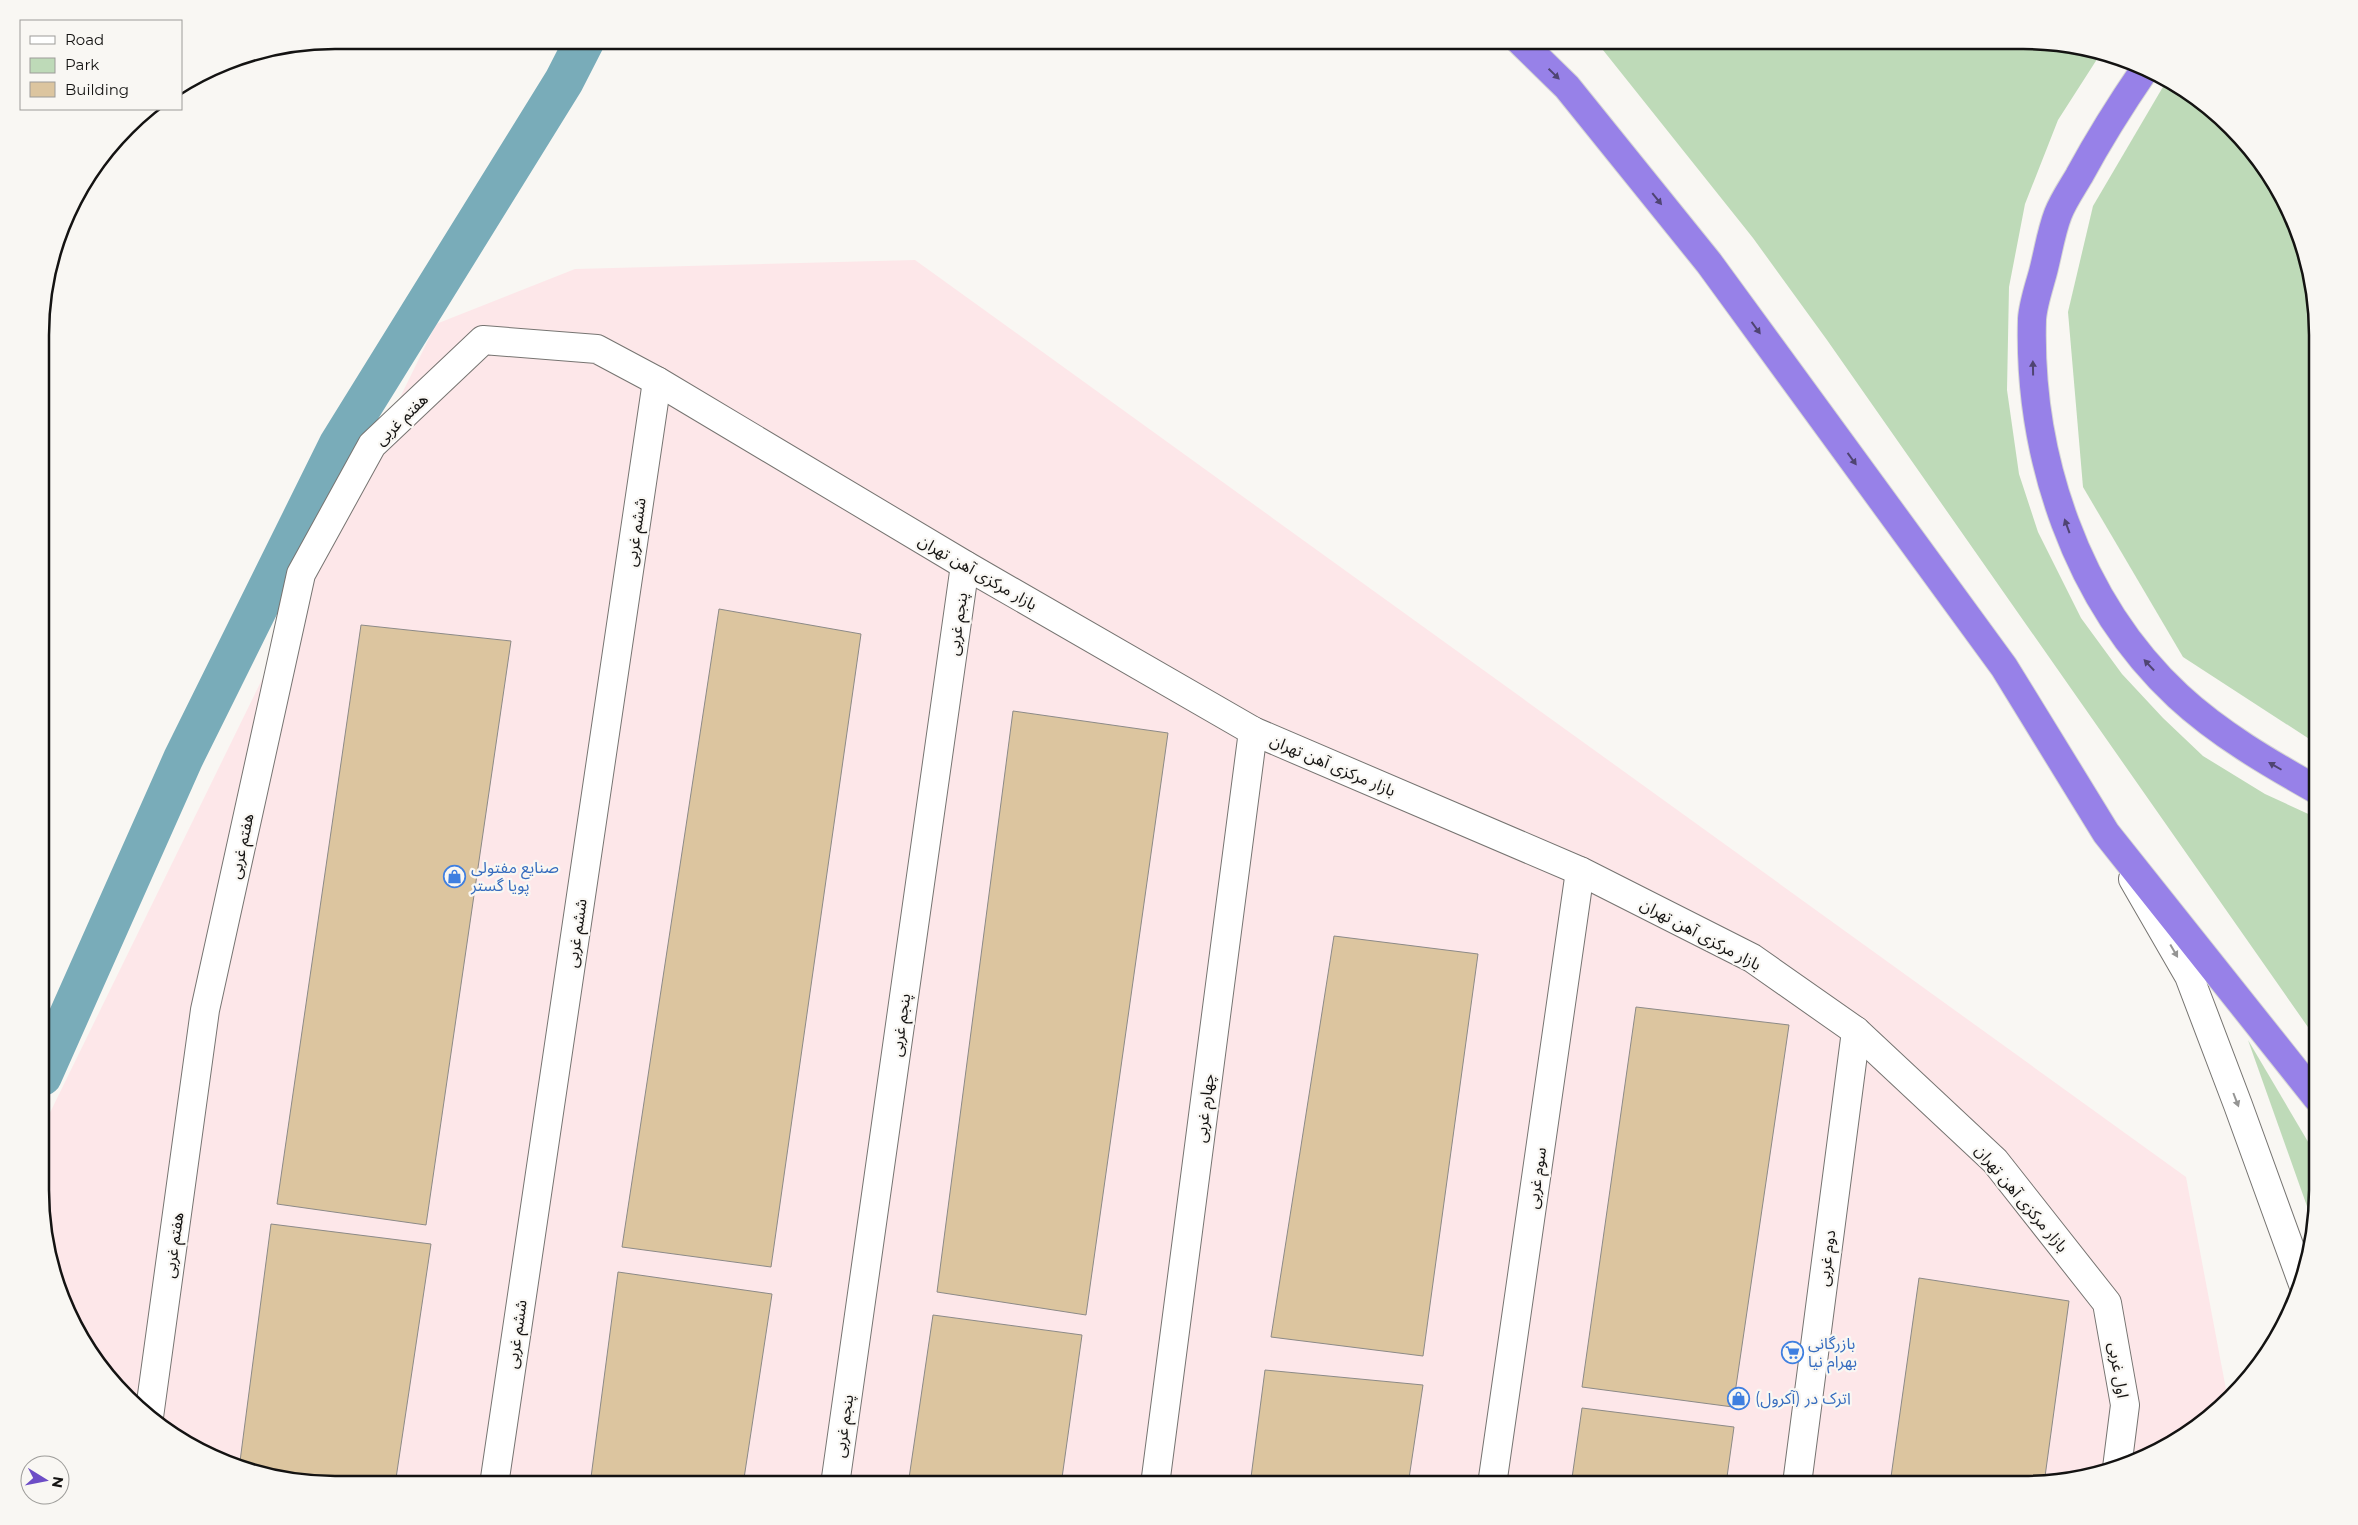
<svg xmlns="http://www.w3.org/2000/svg" width="2358" height="1525" viewBox="0 0 2358 1525" font-family="Montserrat,'Noto Sans Arabic',sans-serif">
	<style>
		.industrial { fill: #fde7e9 }
		.green { fill: #bedab8 }
		.lines { fill: none; stroke-linecap: round; stroke-linejoin: round }
		.canal { stroke: #79acb9; stroke-width: 40 }
		.building { fill: #dcc59f; stroke: #8c8a87 }
		.minor-casing { stroke: #767471; stroke-width: 30 }
		.highway-casing { stroke: #d5d5d4; stroke-width: 30 }
		.minor { stroke: #fff; stroke-width: 28 }
		.highway { stroke: #9781e8; stroke-width: 28 }
		.oneway { fill: #4f4472 }
		.oneway2 { fill: #959594 }
		.labels { text-anchor: middle; stroke-width: 4.5; stroke-linejoin: round; paint-order: stroke }
		.street-label { font-size: 16px; fill: #141312; stroke: #f9f7f3 }
		.shop-label { font-size: 16px; fill: #366cbe; stroke: #f9f7f3; text-anchor: start }
		.rim { fill: none; stroke: #141312; stroke-width: 2.5 }
	</style>
	<rect width="100%" height="100%" fill="#f9f7f3"/>
	<path class="industrial" d="M915,260L2186,1177L2228,1400L2218,1412L2171,1446L2100,1475L2043,1484L334,1485L240,1469L171,1435L126,1399L80,1338L42,1229V1129L436,324L575,269Z"/>
	<g class="green">
		<path d="M1595,40H2024L2101,53L2058,120L2025,204L2009,287L2007,390L2019,474L2038,532L2081,618L2122,674L2163,718L2203,756L2265,794L2317,818V1040L1827,340L1753,238Z"/>
		<path d="M2167,80L2187,90L2245,140L2279,187L2308,258L2317,315V744L2183,657L2083,487L2068,312L2093,206Z"/>
		<path d="M2248,1040L2317,1157V1210L2314,1226Z"/>
	</g>
	<g class="lines">
		<path class="canal" d="M42,1076L183,759L339,444L564,81L585,40"/>
	</g>
	<g class="building">
		<path d="M719,609L861,634L771,1267L622,1247Z"/>
		<path d="M361,625L511,641L426,1225L277,1204Z"/>
		<path d="M1013,711L1168,733L1086,1315L937,1292Z"/>
		<path d="M1334,936L1478,954L1423,1356L1271,1337Z"/>
		<path d="M1636,1007L1789,1025L1733,1407L1582,1387Z"/>
		<path d="M271,1224L431,1244L395,1485H334L239,1469Z"/>
		<path d="M618,1272L772,1294L743,1485H590Z"/>
		<path d="M1919,1278L2069,1301L2044,1484H1890Z"/>
		<path d="M933,1315L1082,1335L1061,1485H908Z"/>
		<path d="M1265,1370L1423,1385L1408,1485H1250Z"/>
		<path d="M1582,1408L1734,1427L1726,1484L1571,1485Z"/>
	</g>
	<g class="lines">
		<defs>
			<g id="minor">
				<path d="M2133,879L2189,976L2238,1105L2303,1284"/>
				<path d="M149,1417L205,1010L301,574L372,445L483,340L597,349L657,381L965,565L1253,731L1580,871L1752,958L1856,1031L1995,1161L2107,1303L2125,1405L2117,1468"/>
				<path d="M1797,1484L1856,1031"/>
				<path d="M494,1485L657,381"/>
				<path d="M835,1485L965,565"/>
				<path d="M1155,1485L1253,731"/>
				<path d="M1492,1485L1580,871"/>
			</g>
			<g id="highway">
				<path d="M1519,40L1567,87L1709,263L2004,667L2106,833L2317,1098"/>
				<path d="M2145,69C2121,104 2099,139 2079,176C2072,188 2063,201 2058,214C2051,232 2048,253 2043,272C2039,287 2033,304 2032,319C2028,455 2076,601 2178,696C2219,734 2269,763 2317,790"/>
			</g>
		</defs>
		<use href="#minor" class="minor-casing"/>
		<use href="#highway" class="highway-casing"/>
		<use href="#minor" class="minor"/>
		<use href="#highway" class="highway"/>
	</g>
	<defs><path id="oneway-solid" d="M-6-.8H1V-3.2L6.5 0L1 3.2V.8H-6Z" transform="scale(1.25)"/></defs>
	<g class="oneway">
		<use href="#oneway-solid" transform="translate(1554 74) rotate(44)"/>
		<use href="#oneway-solid" transform="translate(1657 199) rotate(51)"/>
		<use href="#oneway-solid" transform="translate(1756 328) rotate(54)"/>
		<use href="#oneway-solid" transform="translate(2033 368) rotate(-91)"/>
		<use href="#oneway-solid" transform="translate(1852 459) rotate(54)"/>
		<use href="#oneway-solid" transform="translate(2067 526) rotate(-110)"/>
		<use href="#oneway-solid" transform="translate(2149 665) rotate(-133)"/>
		<use href="#oneway-solid" transform="translate(2275 766) rotate(-150)"/>
	</g>
	<g class="oneway2">
		<use href="#oneway-solid" transform="translate(2174 951) rotate(60)"/>
		<use href="#oneway-solid" transform="translate(2236 1100) rotate(69)"/>
	</g>
	<defs>
		<symbol id="shop-ring" viewBox="-11 -11 22 22"><circle r="9.5" fill="#f9f7f3" stroke="#3f7fe0" stroke-width="1.5"/><path d="M-5-2.5h2.3a2.7 3.5 0 0 1 5.4 0H5L5.5 6h-11ZM-1.5-2.5h3a1.5 2.3 0 0 0-3 0Z" fill="#3f7fe0"/></symbol>
		<symbol id="supermarket-ring" viewBox="-11 -11 22 22"><circle r="9.5" fill="#f9f7f3" stroke="#3f7fe0" stroke-width="1.5"/><path d="M-6-5.5h2.5l.6 2H6L4.5 2H-2.5L-4.4-4H-6ZM-1.5 3.2a1.3 1.3 0 1 0 .1 0ZM3 3.2a1.3 1.3 0 1 0 .1 0Z" fill="#3f7fe0"/></symbol>
	</defs>
	<g fill-rule="evenodd">
		<use href="#shop-ring" x="442" y="864" width="25" height="25"/>
		<use href="#supermarket-ring" x="1780" y="1340" width="25" height="25"/>
		<use href="#shop-ring" x="1726" y="1386" width="25" height="25"/>
	</g>
	<g class="labels">
		<g class="street-label">
			<text transform="translate(401 419) rotate(-44)" y="6">هفتم غربی</text>
			<text transform="translate(635 532) rotate(-82)" y="6">ششم غربی</text>
			<text transform="translate(978 572) rotate(30)" y="6">بازار مرکزی آهن تهران</text>
			<text transform="translate(957 624) rotate(-82)" y="6">پنجم غربی</text>
			<text transform="translate(1333 765) rotate(23)" y="6">بازار مرکزی آهن تهران</text>
			<text transform="translate(241 846) rotate(-78)" y="6">هفتم غربی</text>
			<text transform="translate(576 933) rotate(-82)" y="6">ششم غربی</text>
			<text transform="translate(1701 934) rotate(28)" y="6">بازار مرکزی آهن تهران</text>
			<text transform="translate(900 1025) rotate(-82)" y="6">پنجم غربی</text>
			<text transform="translate(1204 1108) rotate(-83)" y="6">چهارم غربی</text>
			<text transform="translate(1536 1178) rotate(-82)" y="6">سوم غربی</text>
			<text transform="translate(2022 1198) rotate(50)" y="6">بازار مرکزی آهن تهران</text>
			<text transform="translate(173 1245) rotate(-82)" y="6">هفتم غربی</text>
			<text transform="translate(1826 1258) rotate(-83)" y="6">دوم غربی</text>
			<text transform="translate(516 1334) rotate(-82)" y="6">ششم غربی</text>
			<text transform="translate(2119 1370) rotate(81)" y="6">اول غربی</text>
			<text transform="translate(843 1426) rotate(-82)" y="6">پنجم غربی</text>
		</g>
		<g class="shop-label">
			<text x="471" y="873">صنایع مفتولی<tspan x="471" dy="18">پویا گستر</tspan></text>
			<text x="1808" y="1349">بازرگانی<tspan x="1808" dy="18">بهرام نیا</tspan></text>
			<text x="1755" y="1404">اترک در (آکرول)</text>
		</g>
	</g>
	<path d="M0 0H2358V1525H0ZM335 49H2023A286 286 0 0 1 2309 335V1190A286 286 0 0 1 2023 1476H335A286 286 0 0 1 49 1190V335A286 286 0 0 1 335 49Z" fill="#f9f7f3" fill-rule="evenodd"/>
	<path class="rim" d="M335 49H2023A286 286 0 0 1 2309 335V1190A286 286 0 0 1 2023 1476H335A286 286 0 0 1 49 1190V335A286 286 0 0 1 335 49Z"/>
	<rect x="20" y="20" width="162" height="90" fill="#f9f7f3" stroke="#9d9c99"/>
	<rect x="30" y="36" width="25" height="8" fill="#ffffff" stroke="#9d9c99"/>
	<text x="65" y="45" font-size="15" fill="#141312">Road</text>
	<rect x="30" y="58" width="25" height="15" fill="#bedab8" stroke="#9d9c99"/>
	<text x="65" y="70" font-size="15" fill="#141312">Park</text>
	<rect x="30" y="82" width="25" height="15" fill="#dcc59f" stroke="#9d9c99"/>
	<text x="65" y="95" font-size="15" fill="#141312">Building</text>
	<g transform="translate(45 1480) rotate(100)"><circle r="24" fill="#f9f7f3" stroke="#9d9c99"/>
	<path d="M0-4L9 19L0 12L-9 19Z" fill="#6d4dc6"/>
	<text y="-8" font-size="14" font-weight="bold" text-anchor="middle" fill="#141312">N</text>
	</g>
</svg>
